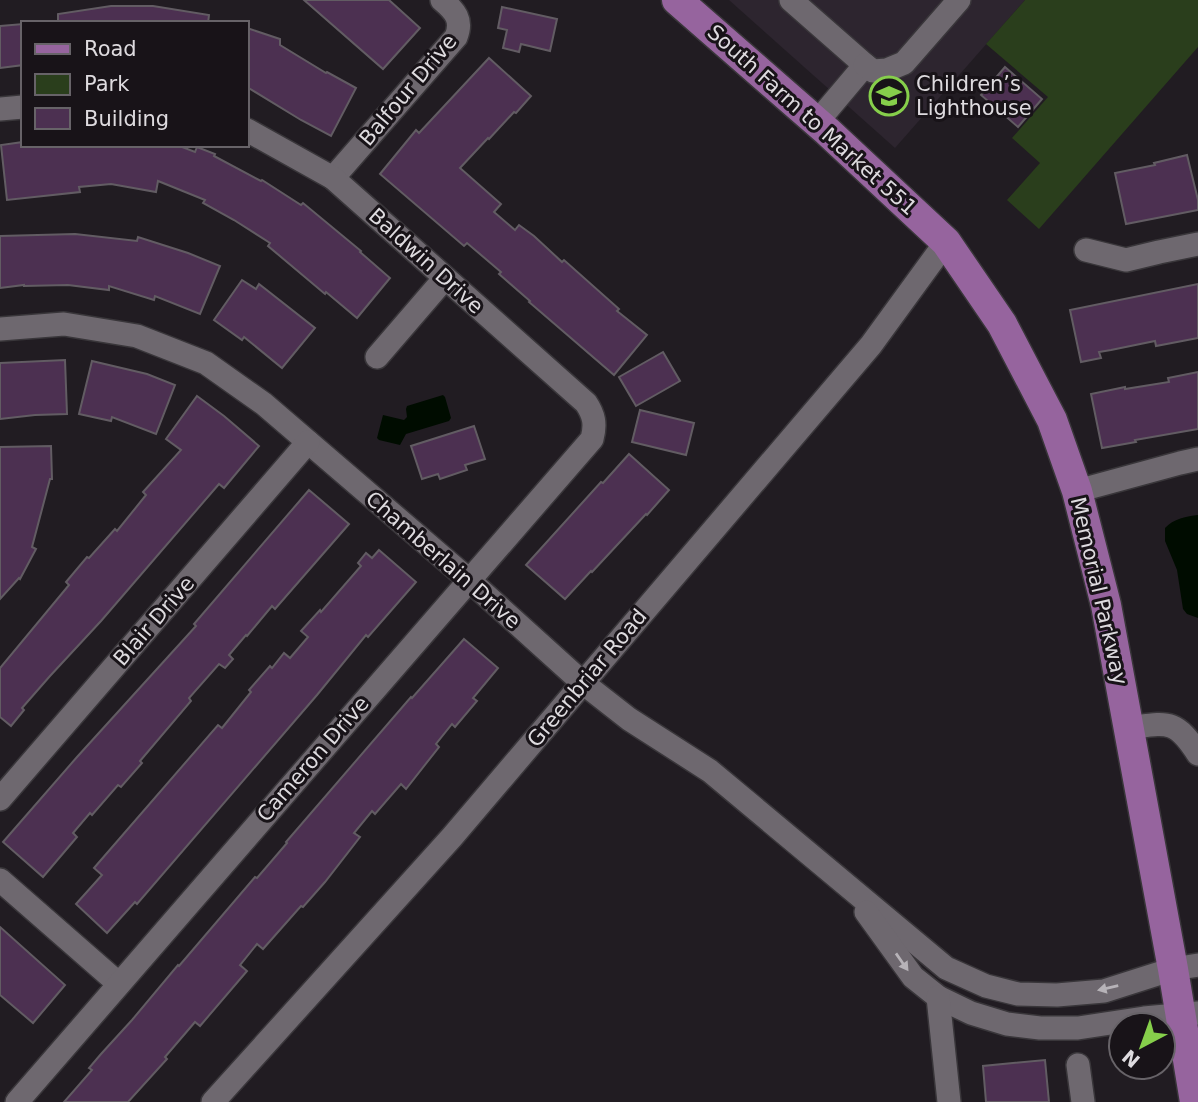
<svg xmlns="http://www.w3.org/2000/svg" width="1198" height="1102" viewBox="0 0 1198 1102" font-family="'DejaVu Sans',sans-serif">
	<style>
		.built { fill: #2d252f }
		.green { fill: #2a3e1c }
		.water { fill: #000c00 }
		.building { fill: #4c3051; stroke: #625c63; stroke-width: 2 }
		.lines { fill: none; stroke-linecap: round; stroke-linejoin: round }
		.minor-casing { stroke: #39363a; stroke-width: 26 }
		.major-casing { stroke: #39363a; stroke-width: 33 }
		.minor { stroke: #6e686f; stroke-width: 23 }
		.major { stroke: #96649e; stroke-width: 30 }
		.oneway { fill: #b7b3b8 }
		.labels { text-anchor: middle; stroke-width: 6; stroke-linejoin: round; paint-order: stroke }
		.poi-label { font-size: 21px; fill: #dedbdf; stroke: #181318; text-anchor: start }
		.street-label { font-size: 21px; fill: #dedbdf; stroke: #181318 }
	</style>
	<rect width="100%" height="100%" fill="#211c22"/>
	<path class="built" d="M729,0H1025L895,148Z"/>
	<path class="green" d="M1025,0H1198V47L1039,229L1007,200L1040,163L1012,138L1048,97L986,44Z"/>
	<g class="water">
		<path d="M443,395L445,397L451,418L449,421L406,434L400,445L379,440L377,438L383,415L404,420L407,417L406,409L407,406Z"/>
		<path d="M1198,515V618L1187,614L1183,609L1177,570L1165,541V528C1173,519 1187,516 1198,515Z"/>
	</g>
	<g class="building">
		<path d="M304,0H389L420,28L383,69Z"/>
		<path d="M111,6H153L209,15L208,23H58V14Z"/>
		<path d="M502,7L557,19L550,51L521,44L519,52L503,48L507,30L498,28Z"/>
		<path d="M23,24V65L0,68V26Z"/>
		<path d="M247,28L280,39V45L326,73L327,72L356,88L331,136L301,120L247,87Z"/>
		<path d="M489,58L531,96L516,113L514,112L489,139L488,138L460,168L501,204L494,212L515,230L519,225L534,236L562,262L564,260L619,309L617,311L647,335L614,375L529,302L530,301L499,274L501,272L467,243L464,246L380,174L416,130L419,133Z"/>
		<path d="M1005,67L1042,99L1018,127L981,95Z"/>
		<path d="M23,142V145H177L195,152L197,147L215,154L214,156L261,181L262,180L301,205L303,203L361,251L360,252L390,278L357,318L326,292L325,294L268,246L270,243L234,220L203,203L205,200L158,181L156,192L111,184L79,187L80,192L7,200L1,145Z"/>
		<path d="M1187,155L1198,200V210L1126,224L1115,173L1155,165L1154,163Z"/>
		<path d="M75,234L137,241L138,237L188,253L220,266L200,314L155,296L154,300L109,286V290L68,285L24,286V285L0,288V236Z"/>
		<path d="M242,280L256,289L259,284L315,328L282,368L244,337L242,340L214,320Z"/>
		<path d="M1198,284V338L1156,346L1155,341L1111,350L1099,352L1101,358L1081,362L1070,310Z"/>
		<path d="M663,352L680,381L636,406L619,377Z"/>
		<path d="M65,360L67,414L35,415L0,419V363Z"/>
		<path d="M92,361L147,374L175,385L156,434L112,417L111,421L79,414Z"/>
		<path d="M1198,372V429L1135,440L1136,442L1102,448L1091,394L1125,387V389L1169,382L1168,378Z"/>
		<path d="M197,396L224,416L259,446L224,488L219,484L101,621L50,676L22,708L24,710L11,726L0,717V668L69,585L66,582L87,557L89,558L115,529L117,531L146,495L143,492L181,450L166,439Z"/>
		<path d="M640,410L694,423L686,455L632,442Z"/>
		<path d="M474,426L485,459L465,465L467,470L440,479L438,474L422,479L411,446Z"/>
		<path d="M51,446L52,479H50L32,547L36,549L20,579L19,578L0,599V447Z"/>
		<path d="M629,454L669,490L647,515L646,514L592,572L591,571L565,599L526,565L601,482L603,483Z"/>
		<path d="M309,490L349,524L275,609L272,606L247,636L246,635L229,655L233,659L225,668L219,664L189,698L191,701L140,761L142,763L121,787L118,785L92,815L90,813L73,833L77,837L43,877L3,842L77,757L196,626L194,624Z"/>
		<path d="M379,550L416,582L368,637L366,635L317,695L137,904L135,902L107,933L76,904L102,875L94,868L218,725L222,728L251,692L249,690L270,666L272,668L284,653L290,658L308,637L301,631L320,610L321,612L361,566L358,563L366,553L372,558Z"/>
		<path d="M464,639L498,668L473,698L477,701L455,727L452,724L436,744L439,747L406,789L401,784L375,814L372,811L354,833L360,837L325,882L303,907L301,906L263,949L257,944L240,965L247,971L200,1026L195,1022L165,1057L167,1059L128,1102H64L92,1070L89,1068L101,1054L132,1020L178,965L179,966L255,877L257,878L287,843L286,842L411,697L412,698Z"/>
		<path d="M0,927L65,985L33,1023L0,995Z"/>
		<path d="M1045,1060L1049,1102H986L983,1066Z"/>
	</g>
	<g class="lines">
		<defs>
			<g id="minor">
				<path d="M791,0L865,65L817,122"/>
				<path d="M865,65L873,71L887,70L904,63L959,0"/>
				<path d="M0,109L23,107"/>
				<path d="M333,178L456,37C463,20 455,11 442,0"/>
				<path d="M1086,250L1126,260L1159,252L1198,244"/>
				<path d="M0,329L64,324L137,336L206,363L264,404L469,580L583,683L629,719L710,771L946,968L986,986L1018,994L1057,995L1104,991L1173,969L1198,965"/>
				<path d="M377,357L445,278"/>
				<path d="M1077,491L1180,463L1198,459"/>
				<path d="M1128,728C1167,723 1175,718 1198,754"/>
				<path d="M0,799L308,442"/>
				<path d="M0,880L119,984"/>
				<path d="M866,912L913,977L938,997L971,1013L1007,1024L1040,1028H1078L1144,1018L1198,1013"/>
				<path d="M938,997L949,1102"/>
				<path d="M1078,1065L1083,1102"/>
				<path d="M17,1102L592,439C596,424 594,415 586,403L333,178L247,130"/>
				<path d="M213,1102L452,837L583,683L871,345L946,242"/>
			</g>
			<path id="major" d="M677,0L827,131L946,242L1002,324L1052,420L1077,491L1106,605L1173,969L1195,1102"/>
		</defs>
		<use href="#minor" class="minor-casing"/>
		<use href="#major" class="major-casing"/>
		<use href="#minor" class="minor"/>
		<use href="#major" class="major"/>
	</g>
	<defs><path id="oneway-solid" d="M-6-.8H1V-3.2L6.5 0L1 3.2V.8H-6Z" transform="scale(1.75)"/></defs>
	<g class="oneway">
		<use href="#oneway-solid" transform="translate(902 962) rotate(55)"/>
		<use href="#oneway-solid" transform="translate(1108 988) rotate(167)"/>
	</g>
	<defs>
		<symbol id="school-ring" viewBox="-11 -11 22 22"><circle r="9.5" fill="#181318" stroke="#86cf4b" stroke-width="1.5"/><path d="M0-5L7-2L0 1L-7-2ZM-4 1L0 2.5L4 1V4Q0 6-4 4Z" fill="#86cf4b"/></symbol>
	</defs>
	<g fill-rule="evenodd">
		<use href="#school-ring" x="867" y="74" width="44" height="44"/>
	</g>
	<g class="labels">
		<g class="poi-label">
			<text x="916" y="91">Children’s<tspan x="916" dy="24">Lighthouse</tspan></text>
		</g>
		<g class="street-label">
			<text transform="translate(408 90) rotate(-50)" y="7">Balfour Drive</text>
			<text transform="translate(812 120) rotate(42)" y="7">South Farm to Market 551</text>
			<text transform="translate(426 261) rotate(42)" y="7">Baldwin Drive</text>
			<text transform="translate(443 560) rotate(41)" y="7">Chamberlain Drive</text>
			<text transform="translate(1099 591) rotate(77)" y="7">Memorial Parkway</text>
			<text transform="translate(154 621) rotate(-49)" y="7">Blair Drive</text>
			<text transform="translate(587 678) rotate(-50)" y="7">Greenbriar Road</text>
			<text transform="translate(313 759) rotate(-49)" y="7">Cameron Drive</text>
		</g>
	</g>
	<rect x="21" y="21" width="228" height="126" fill="#181318" stroke="#676368" stroke-width="2"/>
	<rect x="35" y="44" width="35" height="10" fill="#96649e" stroke="#676368" stroke-width="2"/>
	<text x="84" y="56" font-size="21" fill="#dedbdf">Road</text>
	<rect x="35" y="74" width="35" height="21" fill="#2a3e1c" stroke="#676368" stroke-width="2"/>
	<text x="84" y="91" font-size="21" fill="#dedbdf">Park</text>
	<rect x="35" y="108" width="35" height="21" fill="#4c3051" stroke="#676368" stroke-width="2"/>
	<text x="84" y="126" font-size="21" fill="#dedbdf">Building</text>
	<g transform="translate(1142 1046) rotate(221)"><circle r="33" fill="#181318" stroke="#676368" stroke-width="2"/>
	<path d="M0-5L12 26L0 18L-12 26Z" fill="#86cf4b"/>
	<text y="-10" font-size="19" font-weight="bold" text-anchor="middle" fill="#dedbdf">N</text>
	</g>
</svg>
